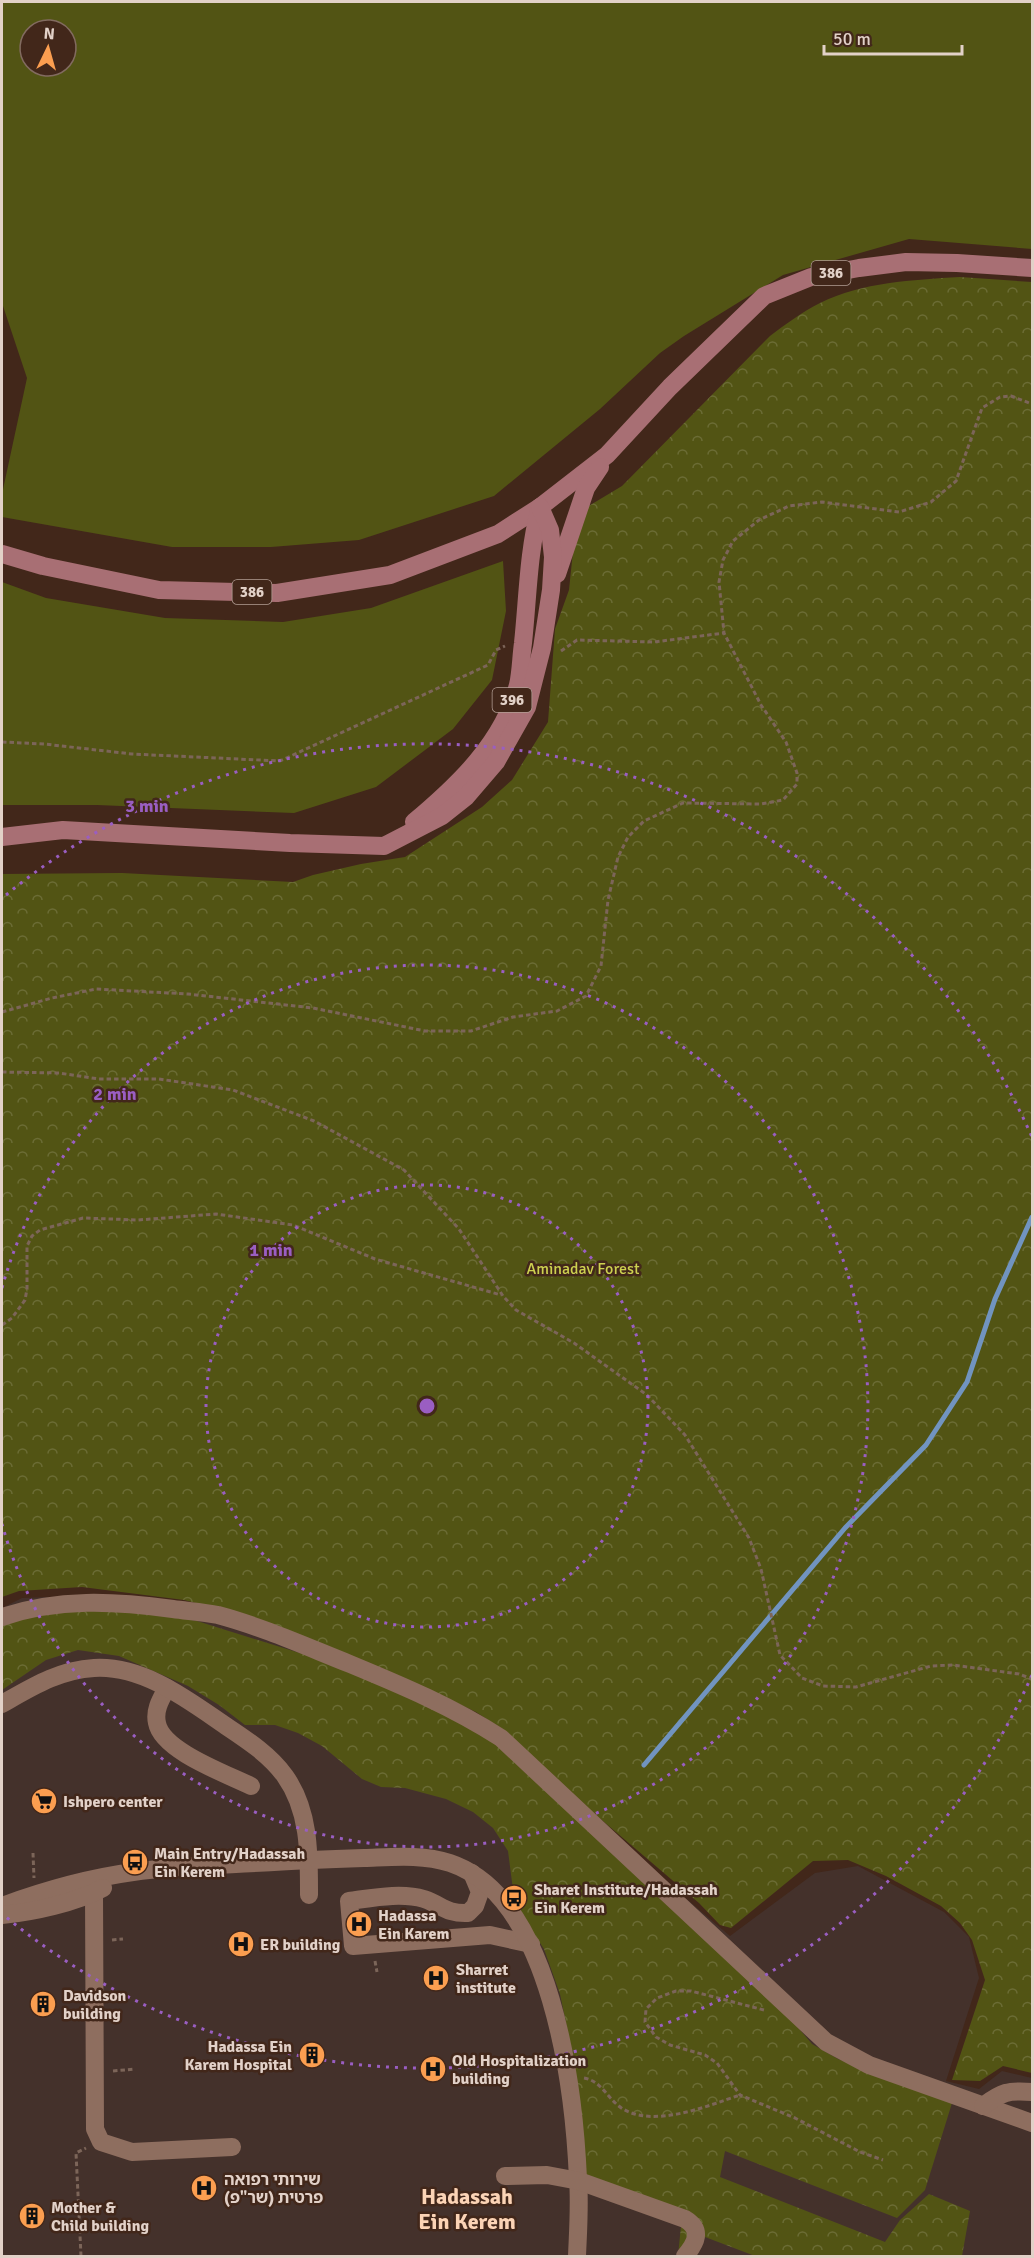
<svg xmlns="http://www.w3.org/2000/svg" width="1034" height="2258" viewBox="0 0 1034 2258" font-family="Signika,'Noto Sans Hebrew',sans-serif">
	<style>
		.medical { fill: #44312b }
		.grass { fill: #525414; fill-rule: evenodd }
		.forest { fill: url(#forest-crowns) }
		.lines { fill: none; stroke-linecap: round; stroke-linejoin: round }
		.stream { stroke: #7194c0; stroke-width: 5 }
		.path { stroke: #7c6559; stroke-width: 3; stroke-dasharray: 4.5 3; stroke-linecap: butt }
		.minor { stroke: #8e6e5f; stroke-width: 18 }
		.major { stroke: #a86f74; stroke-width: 18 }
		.ring { fill: none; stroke: #9a5ec2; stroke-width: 3; stroke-dasharray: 3 6 }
		.labels { text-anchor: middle; stroke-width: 5; stroke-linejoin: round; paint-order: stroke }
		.shield { fill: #42271a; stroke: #b29e94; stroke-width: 1.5 }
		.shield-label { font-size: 15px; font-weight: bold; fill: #e2d1c8 }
		.park-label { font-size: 16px; fill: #cdd150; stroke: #42271a }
		.poi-label { font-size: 16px; font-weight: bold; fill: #e2d1c8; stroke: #42271a; text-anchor: start }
		.district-label { font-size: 22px; font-weight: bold; fill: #fbd3b5; stroke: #42271a }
		.centre { fill: #9a5ec2; stroke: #42271a; stroke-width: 3 }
		.ring-label { font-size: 18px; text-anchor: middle; font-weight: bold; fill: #9a5ec2; stroke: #42271a; stroke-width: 5; stroke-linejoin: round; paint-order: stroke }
	</style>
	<defs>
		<pattern id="forest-crowns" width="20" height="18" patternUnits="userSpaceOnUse" patternTransform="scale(1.5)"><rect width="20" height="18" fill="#525414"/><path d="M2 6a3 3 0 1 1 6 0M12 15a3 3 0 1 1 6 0" fill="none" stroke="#6b6c35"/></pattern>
	</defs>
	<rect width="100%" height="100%" fill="#42271a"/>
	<path class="medical" d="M76,1596L224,1615L480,1723L730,1936L815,1873L858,1866L944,1912L969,1937L979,1978L946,2081L979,2089L1002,2071L1032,2078V2256H2V1608L22,1598Z"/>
	<g class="grass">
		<path d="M2,2H1032V249L909,239L783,275L684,336L660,353L600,409L494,496L359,540L271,547H172L2,517V494L27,378L2,303ZM30,30H66V66H30Z"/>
		<path d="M503,561L506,611L492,680L453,729L376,787L294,813L97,805H2V582L46,598L165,618L283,622L371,608Z"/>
	</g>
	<g class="forest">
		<path d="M960,277L1032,282V2073L1003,2066L980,2081L952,2080L985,1980L972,1940L960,1923L941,1906L886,1876L848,1860L813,1861L731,1928L720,1925L699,1903L569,1792L508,1733L476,1712L436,1693L231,1612L184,1600L82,1587L19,1591L2,1597V874L122,873L293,882L313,875L361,864L405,857L482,807L512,780L548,722L555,629L569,590L577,513L622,486L770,336C786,324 802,312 820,303C863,282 912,280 960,277Z"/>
		<path d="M129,1609L197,1621L338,1665L424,1701L501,1743L783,2010L812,2044L838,2059L952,2103L925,2190L897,2218L725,2151L720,2177L885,2242L900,2220L929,2194L970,2211L962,2256H755L705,2237L697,2255L701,2256H678L681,2226L589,2192L583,2165L575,2066L560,1994L544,1949L515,1905L508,1851L493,1828L473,1812L446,1799L405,1788L381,1787L362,1779L322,1746L298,1733L275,1725H245L219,1705L188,1686L119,1656L78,1650L46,1660L2,1690V1622L37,1611Z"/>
	</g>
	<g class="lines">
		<path class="stream" d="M644,1765L845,1528L926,1445L967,1382L995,1299L1032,1217"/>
		<g class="path">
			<path d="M561,651L577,640L654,642L724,633"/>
			<path d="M2,742L44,744L132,754L280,761L488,665L496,650L505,646"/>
			<path d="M2,1012L52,998L96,989L188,994L313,1008L425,1031H471L513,1017L557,1011L586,996L601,966L608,900L618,857L628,837L644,821L683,803L761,804L783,800L797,784V773L786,742L761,705L724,633L719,582L723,560L733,541L759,520L789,506L822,502L899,512L931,502L956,481L982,408L1000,397L1011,396L1032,404"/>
			<path d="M2,1072L59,1073L99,1079H159L233,1090L314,1121L404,1170L459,1229L503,1296L516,1310L574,1343L647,1395L685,1435L749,1538L761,1569L780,1655L802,1678L823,1686L856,1687L931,1666L953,1665L1019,1674L1032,1679"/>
			<path d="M2,1325L12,1318L25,1300L27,1289V1246L32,1236L40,1230L83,1218L138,1220L216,1214L293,1225L375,1259L501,1295"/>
			<path d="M33,1853L34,1878"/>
			<path d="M112,1940L123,1939"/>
			<path d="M375,1961L377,1972"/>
			<path d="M764,2010L691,1991H676L657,1998L646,2009L645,2022L656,2037L670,2045L705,2055L717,2063L740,2095L795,2118L860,2152L883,2160"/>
			<path d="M113,2071L135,2069"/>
			<path d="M584,2078C602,2081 608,2100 623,2109C655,2128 707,2106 740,2095"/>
			<path d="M81,2256L76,2153L86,2148"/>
		</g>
		<g class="minor">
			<path d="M2,1617C58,1598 114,1601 173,1609C187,1611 203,1612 218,1615C263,1627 307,1647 350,1664C403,1686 453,1707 501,1738L826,2042L869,2065L1032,2123"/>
			<path d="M167,1688C161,1699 154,1710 157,1723C162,1751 227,1774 251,1786"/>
			<path d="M2,1704C32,1687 59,1670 94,1668C143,1665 188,1700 226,1726C247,1740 270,1755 285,1776C310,1811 309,1855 309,1895"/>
			<path d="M472,1873L480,1892L475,1906L468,1913C446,1914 442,1905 424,1899C401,1892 372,1898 349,1901L353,1946L490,1935L531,1944"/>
			<path d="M94,1893L95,2129L101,2142L132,2152L232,2147"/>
			<path d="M2,1906C43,1891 89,1878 133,1872C179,1865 227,1865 274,1862C304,1860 334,1859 364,1858C393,1857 422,1854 450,1863C552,1897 574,2088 578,2179C580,2205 578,2231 577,2256"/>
			<path d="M2,1915C33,1912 75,1903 103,1888"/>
			<path d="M983,2106C1002,2092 1008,2090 1032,2092"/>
			<path d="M505,2176L547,2175L579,2181L685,2219C703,2230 696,2243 685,2256"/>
		</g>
		<g class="major">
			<path d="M2,554L43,566L159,590L277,593L390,575L498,534L540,507L607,455L670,387L764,296L811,277L859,268L906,262L957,263L1032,268"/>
			<path d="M557,574L586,488L600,467"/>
			<path d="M414,822C457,786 504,742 518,685C521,672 521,657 523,643C528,596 528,553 540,507"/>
			<path d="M2,837L63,830L290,843L384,846L442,816L466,797L496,762L527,707L542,648L551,590L553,557L550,530L540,507"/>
		</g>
	</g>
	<g class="ring">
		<circle cx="427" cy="1406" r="221"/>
		<path d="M2 1288A441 441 0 1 1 2 1524"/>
		<path d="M1032 1675A662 662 0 0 1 6 1917M6 895A662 662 0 0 1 1032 1137"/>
	</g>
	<defs>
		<symbol id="supermarket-disc" viewBox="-11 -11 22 22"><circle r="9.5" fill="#fb9e50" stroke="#42271a"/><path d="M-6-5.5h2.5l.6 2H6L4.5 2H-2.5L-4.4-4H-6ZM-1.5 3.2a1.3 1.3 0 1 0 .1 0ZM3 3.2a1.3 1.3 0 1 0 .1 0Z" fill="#111"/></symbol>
		<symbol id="bus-disc" viewBox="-11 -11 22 22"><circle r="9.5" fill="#fb9e50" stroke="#42271a"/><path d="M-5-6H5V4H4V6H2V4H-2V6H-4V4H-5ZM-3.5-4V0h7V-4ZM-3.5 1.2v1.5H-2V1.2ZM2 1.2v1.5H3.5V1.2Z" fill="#111"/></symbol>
		<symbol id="hospital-disc" viewBox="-11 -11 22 22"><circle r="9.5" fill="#fb9e50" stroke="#42271a"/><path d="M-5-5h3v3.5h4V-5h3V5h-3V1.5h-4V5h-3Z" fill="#111"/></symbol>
		<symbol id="building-disc" viewBox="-11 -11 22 22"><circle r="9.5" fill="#fb9e50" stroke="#42271a"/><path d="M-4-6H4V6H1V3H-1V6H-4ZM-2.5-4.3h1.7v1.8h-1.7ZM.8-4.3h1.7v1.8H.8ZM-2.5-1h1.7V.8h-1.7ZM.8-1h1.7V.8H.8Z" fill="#111"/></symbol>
	</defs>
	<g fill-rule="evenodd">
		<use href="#supermarket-disc" x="29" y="1786" width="30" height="30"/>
		<use href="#bus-disc" x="120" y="1847" width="30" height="30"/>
		<use href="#bus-disc" x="499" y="1883" width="30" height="30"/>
		<use href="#hospital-disc" x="344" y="1909" width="30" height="30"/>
		<use href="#hospital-disc" x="226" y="1929" width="30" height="30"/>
		<use href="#hospital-disc" x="421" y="1963" width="30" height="30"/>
		<use href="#building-disc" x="28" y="1989" width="30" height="30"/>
		<use href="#building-disc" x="297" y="2040" width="30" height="30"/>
		<use href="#hospital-disc" x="418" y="2054" width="30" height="30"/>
		<use href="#hospital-disc" x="189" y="2173" width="30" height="30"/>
		<use href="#building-disc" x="17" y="2201" width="30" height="30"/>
	</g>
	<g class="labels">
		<g class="shield">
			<rect x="811.5" y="261" width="39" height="24" rx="4.5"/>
			<rect x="232.5" y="580" width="39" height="24" rx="4.5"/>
			<rect x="492.5" y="688" width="39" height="24" rx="4.5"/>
		</g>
		<g class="shield-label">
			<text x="831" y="278">386</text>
			<text x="252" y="597">386</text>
			<text x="512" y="705">396</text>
		</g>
		<g class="park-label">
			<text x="583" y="1274">Aminadav Forest</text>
		</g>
		<g class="poi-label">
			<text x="63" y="1807">Ishpero center</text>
			<text x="154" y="1859">Main Entry/Hadassah<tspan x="154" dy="18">Ein Kerem</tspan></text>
			<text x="534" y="1895">Sharet Institute/Hadassah<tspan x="534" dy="18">Ein Kerem</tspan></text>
			<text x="378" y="1921">Hadassa<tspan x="378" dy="18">Ein Karem</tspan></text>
			<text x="260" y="1950">ER building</text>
			<text x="456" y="1975">Sharret<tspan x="456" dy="18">institute</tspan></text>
			<text x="63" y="2001">Davidson<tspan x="63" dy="18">building</tspan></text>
			<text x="292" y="2052" text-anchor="end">Hadassa Ein<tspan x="292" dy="18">Karem Hospital</tspan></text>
			<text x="452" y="2066">Old Hospitalization<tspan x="452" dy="18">building</tspan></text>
			<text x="224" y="2185">שירותי רפואה<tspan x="224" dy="18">פרטית (שר"פ)</tspan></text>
			<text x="51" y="2213">Mother &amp;<tspan x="51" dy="18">Child building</tspan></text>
		</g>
		<g class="district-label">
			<text x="467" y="2204">Hadassah<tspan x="467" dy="25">Ein Kerem</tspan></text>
		</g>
	</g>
	<circle cx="427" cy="1406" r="9" class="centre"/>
	<g class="ring-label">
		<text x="147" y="812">3 min</text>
		<text x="115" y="1100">2 min</text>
		<text x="271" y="1256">1 min</text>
	</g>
	<rect width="1034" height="2258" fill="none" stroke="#e2d1c8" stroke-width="6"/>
	<g transform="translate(48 48) rotate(5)"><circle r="28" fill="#42271a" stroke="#826b60" stroke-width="1.5"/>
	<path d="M0-4.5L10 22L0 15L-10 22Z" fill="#fb9e50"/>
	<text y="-9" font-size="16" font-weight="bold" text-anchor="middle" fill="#e2d1c8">N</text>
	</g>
	<path d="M824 45v9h138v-9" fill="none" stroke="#e2d1c8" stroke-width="3"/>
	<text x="833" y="45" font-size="18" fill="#e2d1c8" stroke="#42271a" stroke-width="4.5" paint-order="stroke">50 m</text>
</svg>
